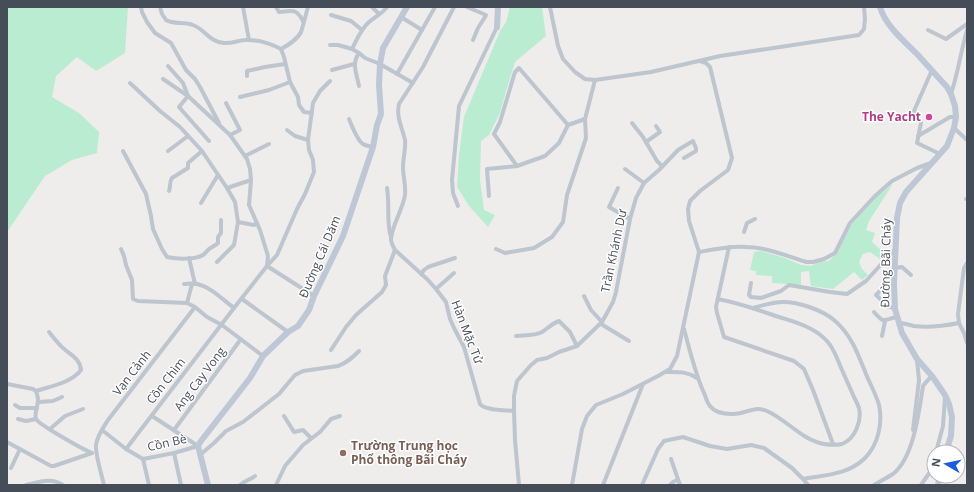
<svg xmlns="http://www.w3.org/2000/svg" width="974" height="492" viewBox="0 0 974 492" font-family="'Open Sans',sans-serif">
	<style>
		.green { fill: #baecd2 }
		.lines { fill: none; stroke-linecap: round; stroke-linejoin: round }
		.street { stroke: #bdc5ce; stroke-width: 4 }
		.secondary { stroke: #bec7d5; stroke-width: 6 }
		.hotel-dot { fill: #d1479c; stroke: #fff; stroke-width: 1.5 }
		.education-dot { fill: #8d6e63; stroke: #fff; stroke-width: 1.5 }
		.labels { text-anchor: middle; stroke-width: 3; stroke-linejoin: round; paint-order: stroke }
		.hotel-label { font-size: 12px; font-weight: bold; fill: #b23c85; stroke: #fff; text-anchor: end }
		.street-label { font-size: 12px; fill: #454d58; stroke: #fff }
		.education-label { font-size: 12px; font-weight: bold; fill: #785e54; stroke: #fff; text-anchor: start }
	</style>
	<rect width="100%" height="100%" fill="#efecec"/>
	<g class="green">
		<path d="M7,7H128L125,53L96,71L77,57L56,76L52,97L79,113L99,132L97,153L72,160L45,176L7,232Z"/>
		<path d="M510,7H542L546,36L515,62L506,91L500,113L489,135L481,141L480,180L484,210L495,215L488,227L469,206L457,187L459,155L464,117L500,31L506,22Z"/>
		<path d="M893,184L869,221L866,230L875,233L872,242L884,253L880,259L870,252L863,254L859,262L862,269L868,275L862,280L854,272L833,289L811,286L809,271L801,272V285L772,283V276L756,275V271L750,270L754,252L761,251L785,258L801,265L811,266L819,262L829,261L837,253L852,224L876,197Z"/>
	</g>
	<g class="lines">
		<g class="street">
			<path d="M141,7L142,12L147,22L155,33L171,43L186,70L195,79L200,87L219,123"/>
			<path d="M160,7L162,14L166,20C174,25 184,21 193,25C206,30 209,42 224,43C233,44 240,39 248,40C259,40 271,44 281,49"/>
			<path d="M243,7L249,40"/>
			<path d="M276,7L279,12C293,11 296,8 303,21"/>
			<path d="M308,7C306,14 303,26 301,32C297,40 288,45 281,49L284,57L290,82L298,97L299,105L304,112L312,113"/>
			<path d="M372,7L379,14"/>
			<path d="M454,7L423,67L399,104C396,117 402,127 405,140C406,149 403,158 403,167C403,176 406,185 405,195C403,209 392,225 391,239C391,243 393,246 395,250L427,279L436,289L446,302L450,319L454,328L464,347L480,404C486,411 505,410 514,411"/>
			<path d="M467,7L486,15L485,17L478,28L473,40"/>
			<path d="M550,7L558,46L563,59L575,72L585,79L595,80L651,72L720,56L859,35L864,29L865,19L864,7"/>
			<path d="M331,15L351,21L362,30"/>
			<path d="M401,17L422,30"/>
			<path d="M928,30L946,39L967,24"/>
			<path d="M330,45H338L352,49L359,53L365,58L380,64L413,83"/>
			<path d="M352,49C357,39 361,29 369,22C375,17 383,13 387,7"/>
			<path d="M168,66L183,83L188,96L179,107L209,141"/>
			<path d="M332,70L354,64"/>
			<path d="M932,70L914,111L921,123L917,143L940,154"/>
			<path d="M397,74L435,7"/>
			<path d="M247,76V71L265,67L285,64"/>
			<path d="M163,79L188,96L230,135L247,159L250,169L251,180L249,205L260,230L268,256L267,266L314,296"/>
			<path d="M130,83L160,111L180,127L202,151L227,188L235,202L238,222L234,245L217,262"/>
			<path d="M359,86C357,74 351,64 359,53"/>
			<path d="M951,94C958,73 961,51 967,30"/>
			<path d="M240,97L269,90L290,82"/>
			<path d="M226,103L240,130L230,135"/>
			<path d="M349,119C352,126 357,140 363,144C366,146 370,146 373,147"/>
			<path d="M632,123L643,137L657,161L662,166"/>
			<path d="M954,128L967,140"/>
			<path d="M287,130L295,136L308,140"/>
			<path d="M918,136L950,117H956"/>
			<path d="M646,142L660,132L656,126"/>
			<path d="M123,151L146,194L151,216L153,229L162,249L167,257C176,259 195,260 203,255C205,254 206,252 208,250C211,247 215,246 218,243V237L221,233V220"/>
			<path d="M168,151L188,136"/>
			<path d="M245,156L269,144"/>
			<path d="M517,166L494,134L500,122L515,72L519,68L568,125"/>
			<path d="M625,169L644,183"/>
			<path d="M227,188L251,180"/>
			<path d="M387,188C390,205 386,222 391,237"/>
			<path d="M618,188L609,207L630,219"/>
			<path d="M169,191C171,186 169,182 172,178L188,168V163L202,151"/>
			<path d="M489,196L487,169L517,166L545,156L559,143L568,125L585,119"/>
			<path d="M966,199H967"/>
			<path d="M201,203L218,175"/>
			<path d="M458,206L453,193L452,180L459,106L497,27"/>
			<path d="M238,222L254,225L257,223"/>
			<path d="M744,232L747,223L755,219"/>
			<path d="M729,247L716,307L717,313L724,337L794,361L804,369L813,390L833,444"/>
			<path d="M121,249L124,256L126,265L132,280L133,299L138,301L187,303"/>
			<path d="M496,249L505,253L534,248L552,237L563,222L567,195L586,138L585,119L595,80"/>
			<path d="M699,252C715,249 730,246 746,247C766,247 787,256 806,262H813L824,259L835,253L850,223L875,196L892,181L917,168L931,163"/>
			<path d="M189,258L195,284"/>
			<path d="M967,263L964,268L958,314L959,323L964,333L967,343"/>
			<path d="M895,268L902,267L911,275"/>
			<path d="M421,274L424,270L428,267L455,258"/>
			<path d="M751,283L749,295L751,297L761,298L781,291L789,285L830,292L847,294L866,281L895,249"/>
			<path d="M184,284C188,284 192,283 197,284C211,287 223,300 234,308"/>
			<path d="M436,289L454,273"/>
			<path d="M881,290L876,295L888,306L895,309"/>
			<path d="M584,296L591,310L602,322"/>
			<path d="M242,299L288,332"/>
			<path d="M195,307L207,317L222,325L263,356"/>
			<path d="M753,308C763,305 773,302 783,302C799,302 822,310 834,320C851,334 858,354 866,374C870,384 876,394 879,405C883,423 878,445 865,458C848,475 825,475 803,479"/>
			<path d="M874,312C884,323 882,321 896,317"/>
			<path d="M899,323C904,323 909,325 914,326C929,328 944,326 959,323"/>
			<path d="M601,324L629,341"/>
			<path d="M684,329C690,351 695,373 704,393C706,397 707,403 710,406C715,413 725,414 732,414C746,415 752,405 767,411C787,420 802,440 824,444C830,445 837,445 842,444C855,439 862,421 859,408C858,405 856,401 854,397C850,388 846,379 842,370C837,359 835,350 827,341C814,327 795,322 779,317C758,310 739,303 718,299"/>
			<path d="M516,336C525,335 534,336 542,332C548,328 553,323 559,321L570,332L577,346"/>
			<path d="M882,336L885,321"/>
			<path d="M331,350L346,327L356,315L382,292L386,285L385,276L395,250"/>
			<path d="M665,372C678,372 686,371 697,378"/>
			<path d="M7,384L33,389L36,391C37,394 38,397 38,400C38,405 34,415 36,419C38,424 84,450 92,453"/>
			<path d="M36,391C51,386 71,383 81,370C80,357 68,354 60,345C56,341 53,337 49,332"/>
			<path d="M38,402L53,401L62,397"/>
			<path d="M15,405L20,408H37"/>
			<path d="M152,416L198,446"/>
			<path d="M284,416L294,432L303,430L311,438"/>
			<path d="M18,419L26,421L36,419"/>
			<path d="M50,429L65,416L83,409"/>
			<path d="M102,430L126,449L143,459L174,453L198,446"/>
			<path d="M174,430L241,339"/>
			<path d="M913,430L919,380L917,360"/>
			<path d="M7,442L51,466H54L92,453"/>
			<path d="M126,449L234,308L267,266L277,255L297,209L305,194L314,172L313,160L309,150L308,140L313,103L320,91L330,81"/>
			<path d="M936,452L943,426L945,397"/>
			<path d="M174,453L181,485"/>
			<path d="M201,454L214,443L226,431L243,422L279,394L295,375L303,371L338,366C347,363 353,357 359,351"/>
			<path d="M143,459L149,485"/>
			<path d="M671,459L680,485"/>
			<path d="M11,468L20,449"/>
			<path d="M26,485C39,482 52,477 63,485"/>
			<path d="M104,485C102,476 95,454 96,445C97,436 103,428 108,420L195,307L187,303L192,284"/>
			<path d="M240,485C246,480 250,480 255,476"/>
			<path d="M276,485L285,466L303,445L320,432L331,419L340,416"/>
			<path d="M519,485L515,440L514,411V396L517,381L531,365L537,360L547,358L559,352L577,346L602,322L613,302L616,292L619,276L630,219L636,198L644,183L659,170L678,150L693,141L696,148V151L684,158"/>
			<path d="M572,485L582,429L587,416L596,405L623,394L658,376L670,369L677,356L699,252L689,221L688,209L690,201L700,191L728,170L732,158L710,67L706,63L700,61"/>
			<path d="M603,485L643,384"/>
			<path d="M642,485L658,449L664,441L683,437L710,446L727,449L751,445L764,448L792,468L803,479L808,485"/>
			<path d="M670,485L673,482L677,480"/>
			<path d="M874,485C880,481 887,478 893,474C914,457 919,412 923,386L927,381L932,376"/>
			<path d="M921,485L930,472L934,458"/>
		</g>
		<g class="secondary">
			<path d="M880,7C885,25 904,41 917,54C927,65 937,76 947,87L951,94L955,106L956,117L954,128L947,146L906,192L900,203L897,218L894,283L895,309L902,333L917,359L932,376L945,395L949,404L952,417L951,436L946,452"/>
			<path d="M497,27L498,7"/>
			<path d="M208,485L198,446L201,441L250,378L263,356L288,332L298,326L309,310L314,296L343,236L373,147L377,125L381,114L379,85L380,64L383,48L407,7"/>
			<path d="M938,485L940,476"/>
		</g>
	</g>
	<circle class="hotel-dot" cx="929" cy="117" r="4"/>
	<circle class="education-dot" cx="343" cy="453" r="4"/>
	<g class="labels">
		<g class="hotel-label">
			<text x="921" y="121">The Yacht</text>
		</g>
		<g class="street-label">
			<text transform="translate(614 251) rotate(-78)" y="4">Trần Khánh Dư</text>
			<text transform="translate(320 257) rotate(-67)" y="4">Đường Cái Dăm</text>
			<text transform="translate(886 263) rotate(-89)" y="4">Đường Bãi Cháy</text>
			<text transform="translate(467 332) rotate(69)" y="4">Hàn Mặc Tử</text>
			<text transform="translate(132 373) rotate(-52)" y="4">Vạn Cảnh</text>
			<text transform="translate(200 379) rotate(-53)" y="4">Ang Cay Vong</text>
			<text transform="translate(166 381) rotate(-52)" y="4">Cồn Chìm</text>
			<text transform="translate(167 443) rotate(-13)" y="4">Cồn Bè</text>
		</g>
		<g class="education-label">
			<text x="351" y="450">Trường Trung học<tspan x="351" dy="14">Phổ thông Bãi Cháy</tspan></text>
		</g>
	</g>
	<rect width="974" height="492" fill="none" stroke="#454d58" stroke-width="16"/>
	<g transform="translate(946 464) rotate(279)"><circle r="19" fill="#ffffff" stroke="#b5b8bc"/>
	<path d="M0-3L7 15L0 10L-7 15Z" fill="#1d5dd7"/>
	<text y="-6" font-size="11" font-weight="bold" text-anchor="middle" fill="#454d58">N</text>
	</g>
</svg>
